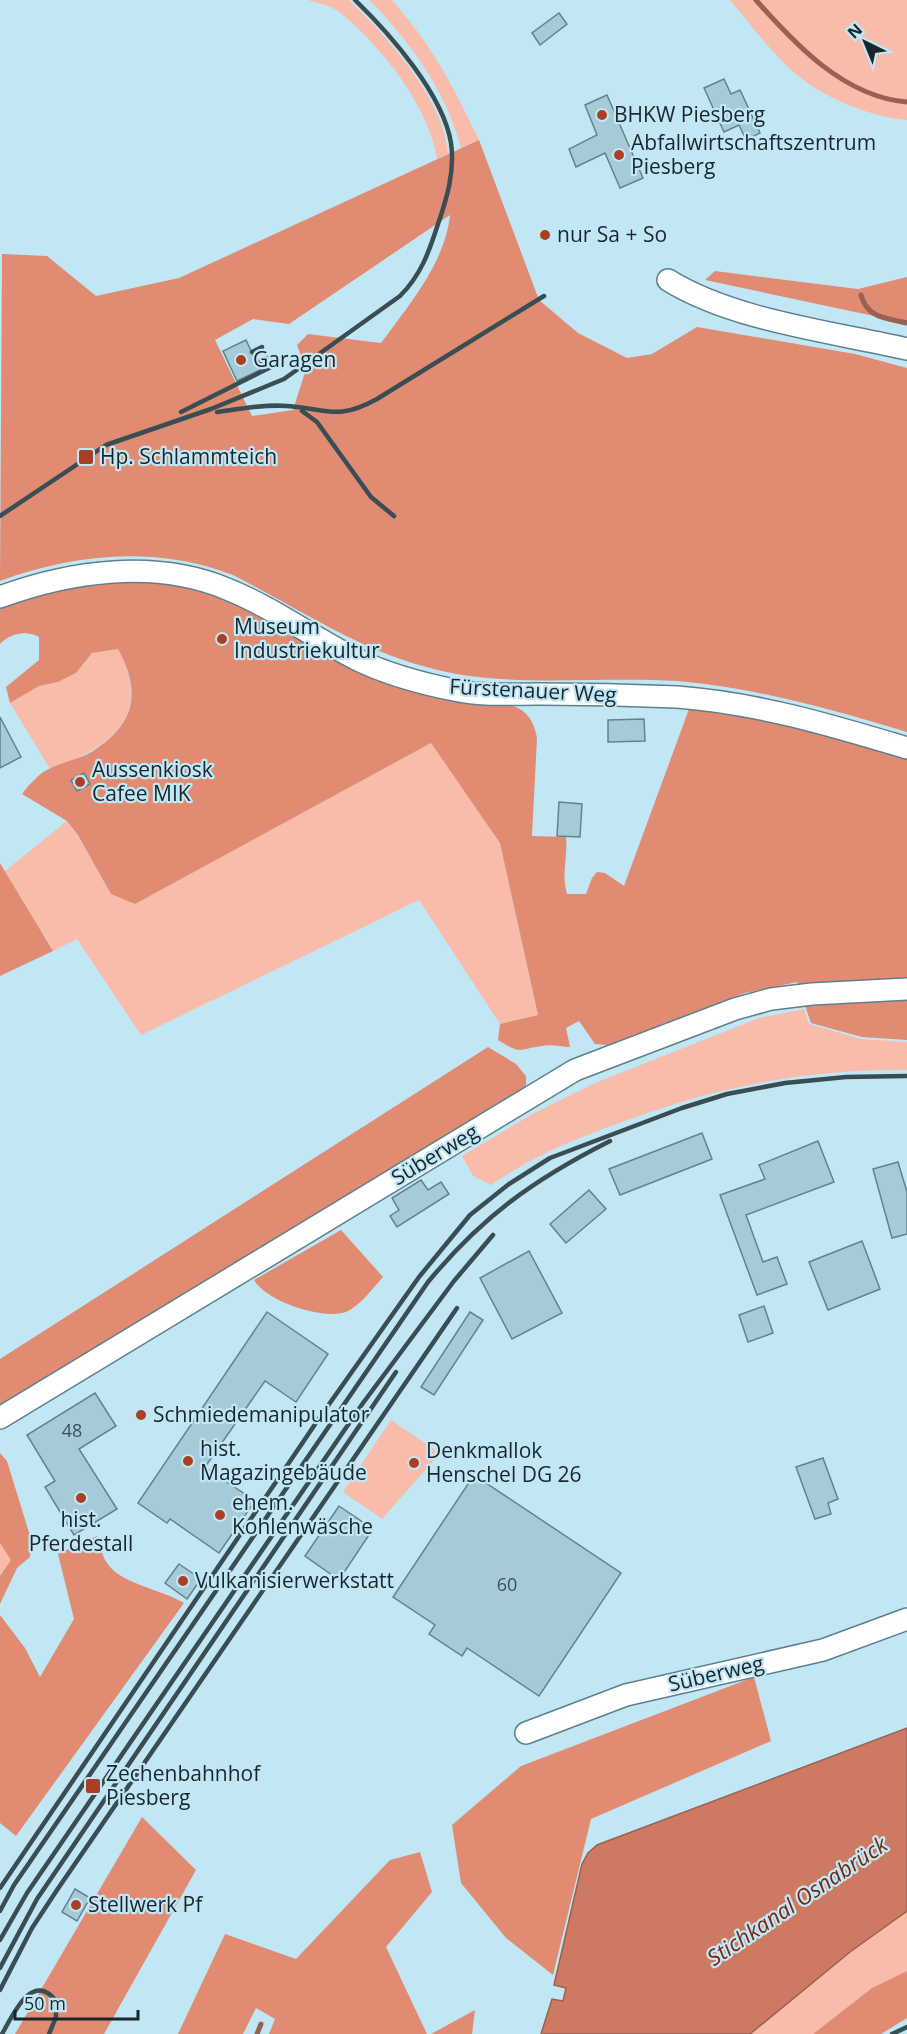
<svg xmlns="http://www.w3.org/2000/svg" width="907" height="2034" viewBox="0 0 907 2034" font-family="'Open Sans',sans-serif">
	<style>
		.green { fill: #f9bcab }
		.forest { fill: #e18b73; fill-rule: evenodd }
		.water { fill: #ce7a63; stroke: #986152; stroke-width: 1.5 }
		.lines { fill: none; stroke-linecap: round; stroke-linejoin: round }
		.stream { stroke: #986152; stroke-width: 5 }
		.building { fill: #a6cbd8; stroke: #608390; stroke-width: 1.5 }
		.minor-casing { stroke: #5e808d; stroke-width: 24 }
		.minor { stroke: #fff; stroke-width: 21 }
		.rail { stroke: #3a4d53; stroke-width: 4.5 }
		.poi-dot { fill: #a94024; stroke: #c1e7f4; stroke-width: 2 }
		.labels { text-anchor: middle; stroke-width: 4.5; stroke-linejoin: round; paint-order: stroke }
		.number-label { font-size: 18px; fill: #3c5057 }
		.poi-label { font-size: 21px; fill: #19272c; stroke: #c1e7f4; text-anchor: start }
		.street-label { font-size: 21px; fill: #19272c; stroke: #c1e7f4 }
		.water-label { font-size: 22px; font-style: italic; fill: #752813; stroke: #c1e7f4 }
	</style>
	<rect width="100%" height="100%" fill="#c1e7f4"/>
	<g class="green">
		<path d="M308,0H349C385,34 446,102 448,154L437,159C429,106 380,44 338,11C330,5 317,3 308,0Z"/>
		<path d="M369,0H392C433,47 452,84 479,140L461,148C446,91 410,41 369,0Z"/>
		<path d="M730,0H907V120C872,117 829,100 801,78C774,57 752,26 730,0Z"/>
		<path d="M118,649C154,717 110,748 50,769L10,703L39,686L58,682L76,673L92,653Z"/>
		<path d="M431,743L500,842L538,1015L500,1024L419,900L141,1035L77,939L53,951L5,871L67,821L135,904Z"/>
		<path d="M804,1009L809,1024L861,1039L907,1042V1070C804,1069 718,1087 622,1122C572,1140 535,1155 491,1185L473,1176L462,1156L534,1113L595,1083L759,1018Z"/>
		<path d="M391,1420L435,1450V1459L382,1519L343,1492Z"/>
		<path d="M0,1543L12,1560L0,1576Z"/>
		<path d="M907,1911V1971L872,1988L813,2034H750L850,1952Z"/>
	</g>
	<g class="forest">
		<path d="M479,140L539,300L578,333L627,358L652,354L697,327L855,354L907,368V732C831,709 757,688 677,681C601,676 511,688 438,670C363,653 301,610 233,575C156,546 77,553 0,581L2,254L47,256L96,296L179,278ZM450,215C445,263 409,305 381,343L308,334L297,345L306,369L293,410L252,416L215,340L253,319L289,324Z"/>
		<path d="M715,271L858,289L907,277V323L705,280Z"/>
		<path d="M100,581C143,581 186,581 226,597C305,631 375,689 462,702C496,707 529,694 537,738L532,836L566,837C568,859 561,873 567,894H586L592,878L597,872L605,873L624,886L689,709L737,712L775,720L907,757V1040L862,1037L811,1023L797,982L745,993L608,1045L595,1044L579,1021L566,1028L570,1047C561,1047 552,1044 542,1046C518,1049 522,1055 498,1040L500,1024L538,1015L500,843L431,743L135,904L111,894L78,835L67,821L22,794C30,784 38,774 49,769C64,761 82,759 96,749C137,722 140,689 118,649L92,653L76,673L58,682L39,686L10,703L6,687L39,660V637C27,630 10,633 0,644V606Z"/>
		<path d="M0,863L53,951L0,976Z"/>
		<path d="M488,1047L516,1064L526,1076V1085L521,1091L0,1407V1359Z"/>
		<path d="M341,1230L383,1277C373,1288 360,1306 346,1312C323,1320 267,1302 254,1280Z"/>
		<path d="M0,1453L7,1461L31,1539L30,1557L17,1568L0,1604V1576L11,1560L0,1543Z"/>
		<path d="M97,1536C100,1544 102,1556 107,1563C120,1584 164,1590 184,1603L16,1836L0,1823V1615L25,1648L40,1677L74,1619L58,1554Z"/>
		<path d="M754,1677L771,1741L591,1819L553,1975L506,1938L461,1883L452,1825L521,1766Z"/>
		<path d="M142,1817L196,1870L104,2034H15Z"/>
		<path d="M420,1852L432,1892L386,1947L427,2034H269L275,2019L256,2008L243,2034H178L225,1934L296,1959L390,1860Z"/>
		<path d="M907,1971V2018L881,2034H813L872,1988Z"/>
		<path d="M475,2010L472,2034H431Z"/>
	</g>
	<path class="water" d="M907,1728V1911L850,1952L750,2034H541L552,1999L563,2001L566,1988L554,1985L582,1864L588,1853L597,1845Z"/>
	<g class="lines">
		<g class="stream">
			<path d="M756,0C795,44 844,97 907,102"/>
			<path d="M861,295C867,318 886,318 907,323"/>
			<path d="M257,2034L261,2024"/>
		</g>
	</g>
	<g class="building">
		<path d="M559,13L567,24L540,45L532,33Z"/>
		<path d="M724,79L731,94L740,90L760,133L746,140L739,125L724,132L704,88Z"/>
		<path d="M607,95L643,178L620,188L605,153L576,167L569,149L597,135L585,105Z"/>
		<path d="M246,340L260,370L237,381L223,351Z"/>
		<path d="M0,717L21,757L0,768Z"/>
		<path d="M644,719L645,741L608,742V720Z"/>
		<path d="M84,773L90,784L77,791L71,780Z"/>
		<path d="M559,802L582,804L580,837L557,836Z"/>
		<path d="M702,1133L712,1159L620,1195L609,1169Z"/>
		<path d="M818,1141L834,1182L746,1215L763,1262L777,1257L787,1284L757,1295L720,1195L765,1179L759,1165Z"/>
		<path d="M898,1162L907,1192V1234L892,1238L873,1169Z"/>
		<path d="M421,1180L428,1190L441,1182L449,1194L397,1227L390,1216L399,1210L392,1198Z"/>
		<path d="M589,1190L606,1209L566,1243L550,1224Z"/>
		<path d="M862,1241L880,1289L828,1310L809,1262Z"/>
		<path d="M529,1251L562,1313L512,1339L480,1278Z"/>
		<path d="M764,1306L773,1333L748,1342L739,1315Z"/>
		<path d="M267,1312L328,1354L296,1402L265,1381L205,1467L255,1501L219,1553L170,1519L167,1523L138,1503Z"/>
		<path d="M470,1312L483,1320L434,1395L421,1387Z"/>
		<path d="M95,1393L116,1426L79,1449L117,1509L74,1535L45,1487L55,1481L27,1435Z"/>
		<path d="M823,1458L838,1499L828,1503L831,1514L815,1519L796,1467Z"/>
		<path d="M474,1475L621,1573L539,1696L467,1648L462,1656L429,1634L435,1625L393,1597Z"/>
		<path d="M339,1506L373,1529L339,1580L305,1556Z"/>
		<path d="M179,1564L201,1579L187,1599L165,1583Z"/>
		<path d="M75,1889L90,1898L77,1921L62,1912Z"/>
	</g>
	<g class="lines">
		<defs>
			<g id="minor">
				<path d="M668,280C732,320 832,332 907,349"/>
				<path d="M0,597C71,571 155,559 227,589C272,607 312,637 356,659C388,675 423,684 459,691C485,696 513,694 539,694C585,694 631,695 677,697C757,703 830,725 907,748"/>
				<path d="M0,1418L575,1070L735,1009L771,999L812,994L907,989"/>
				<path d="M526,1733L626,1695L823,1650L907,1619"/>
			</g>
		</defs>
		<use href="#minor" class="minor-casing"/>
		<use href="#minor" class="minor"/>
		<g class="rail">
			<path d="M252,352L262,347"/>
			<path d="M257,363L267,358"/>
			<path d="M302,411L317,422L371,497L394,516"/>
			<path d="M181,412L271,367"/>
			<path d="M217,412C239,409 264,404 287,406C328,409 337,421 377,399L544,296"/>
			<path d="M0,516L106,445L211,409L284,379L400,296C421,275 429,252 438,224C447,198 455,171 451,143C443,94 390,34 355,0"/>
			<path d="M0,1888L320,1417L419,1277L470,1215L509,1184L550,1158L682,1108L727,1094L785,1083L846,1077L907,1076"/>
			<path d="M0,1911L14,1885L428,1282C483,1216 533,1180 610,1141"/>
			<path d="M0,1940L27,1893L363,1403L454,1281L493,1235"/>
			<path d="M0,1968L37,1899L396,1372"/>
			<path d="M0,1990L32,1928L57,1890L457,1308"/>
			<path d="M2,2034C13,2015 32,1970 56,2001V2017L49,2034"/>
			<path d="M892,2034L907,2027"/>
		</g>
	</g>
	<g class="poi-dot">
		<circle cx="602" cy="115" r="6"/>
		<circle cx="619" cy="155" r="6"/>
		<circle cx="545" cy="235" r="6"/>
		<circle cx="241" cy="360" r="6"/>
		<rect x="78" y="449" width="16" height="16" rx="3"/>
		<circle cx="222" cy="639" r="6"/>
		<circle cx="80" cy="782" r="6"/>
		<circle cx="141" cy="1415" r="6"/>
		<circle cx="188" cy="1461" r="6"/>
		<circle cx="414" cy="1463" r="6"/>
		<circle cx="81" cy="1498" r="6"/>
		<circle cx="220" cy="1515" r="6"/>
		<circle cx="183" cy="1581" r="6"/>
		<rect x="85" y="1778" width="16" height="16" rx="3"/>
		<circle cx="76" cy="1905" r="6"/>
	</g>
	<g class="labels">
		<g class="number-label">
			<text x="72" y="1437">48</text>
			<text x="507" y="1591">60</text>
		</g>
		<g class="poi-label">
			<text x="614" y="122">BHKW Piesberg</text>
			<text x="631" y="150">Abfallwirtschaftszentrum<tspan x="631" dy="24">Piesberg</tspan></text>
			<text x="557" y="242">nur Sa + So</text>
			<text x="253" y="367">Garagen</text>
			<text x="100" y="464">Hp. Schlammteich</text>
			<text x="234" y="634">Museum<tspan x="234" dy="24">Industriekultur</tspan></text>
			<text x="92" y="777">Aussenkiosk<tspan x="92" dy="24">Cafee MIK</tspan></text>
			<text x="153" y="1422">Schmiedemanipulator</text>
			<text x="200" y="1456">hist.<tspan x="200" dy="24">Magazingebäude</tspan></text>
			<text x="426" y="1458">Denkmallok<tspan x="426" dy="24">Henschel DG 26</tspan></text>
			<text x="232" y="1510">ehem.<tspan x="232" dy="24">Kohlenwäsche</tspan></text>
			<text x="81" y="1527" text-anchor="middle">hist.<tspan x="81" dy="24">Pferdestall</tspan></text>
			<text x="195" y="1588">Vulkanisierwerkstatt</text>
			<text x="106" y="1781">Zechenbahnhof<tspan x="106" dy="24">Piesberg</tspan></text>
			<text x="88" y="1912">Stellwerk Pf</text>
		</g>
		<g class="street-label">
			<text transform="translate(533 691) rotate(3)" y="7">Fürstenauer Weg</text>
			<text transform="translate(435 1155) rotate(-31)" y="7">Süberweg</text>
			<text transform="translate(716 1674) rotate(-13)" y="7">Süberweg</text>
		</g>
		<g class="water-label">
			<text transform="translate(797 1901) rotate(-34)" y="8">Stichkanal Osnabrück</text>
		</g>
	</g>
	<g transform="translate(865 42) rotate(317)" stroke="#c1e7f4" stroke-width="4.5" paint-order="stroke">
	<path d="M0-4.5L10 22L0 15L-10 22Z" fill="#19272c"/>
	<text y="-9" font-size="16" font-weight="bold" text-anchor="middle" fill="#19272c">N</text>
	</g>
	<path d="M15 2010v9h123v-9" fill="none" stroke="#19272c" stroke-width="3"/>
	<text x="24" y="2010" font-size="18" fill="#19272c" stroke="#c1e7f4" stroke-width="4.5" paint-order="stroke">50 m</text>
</svg>
